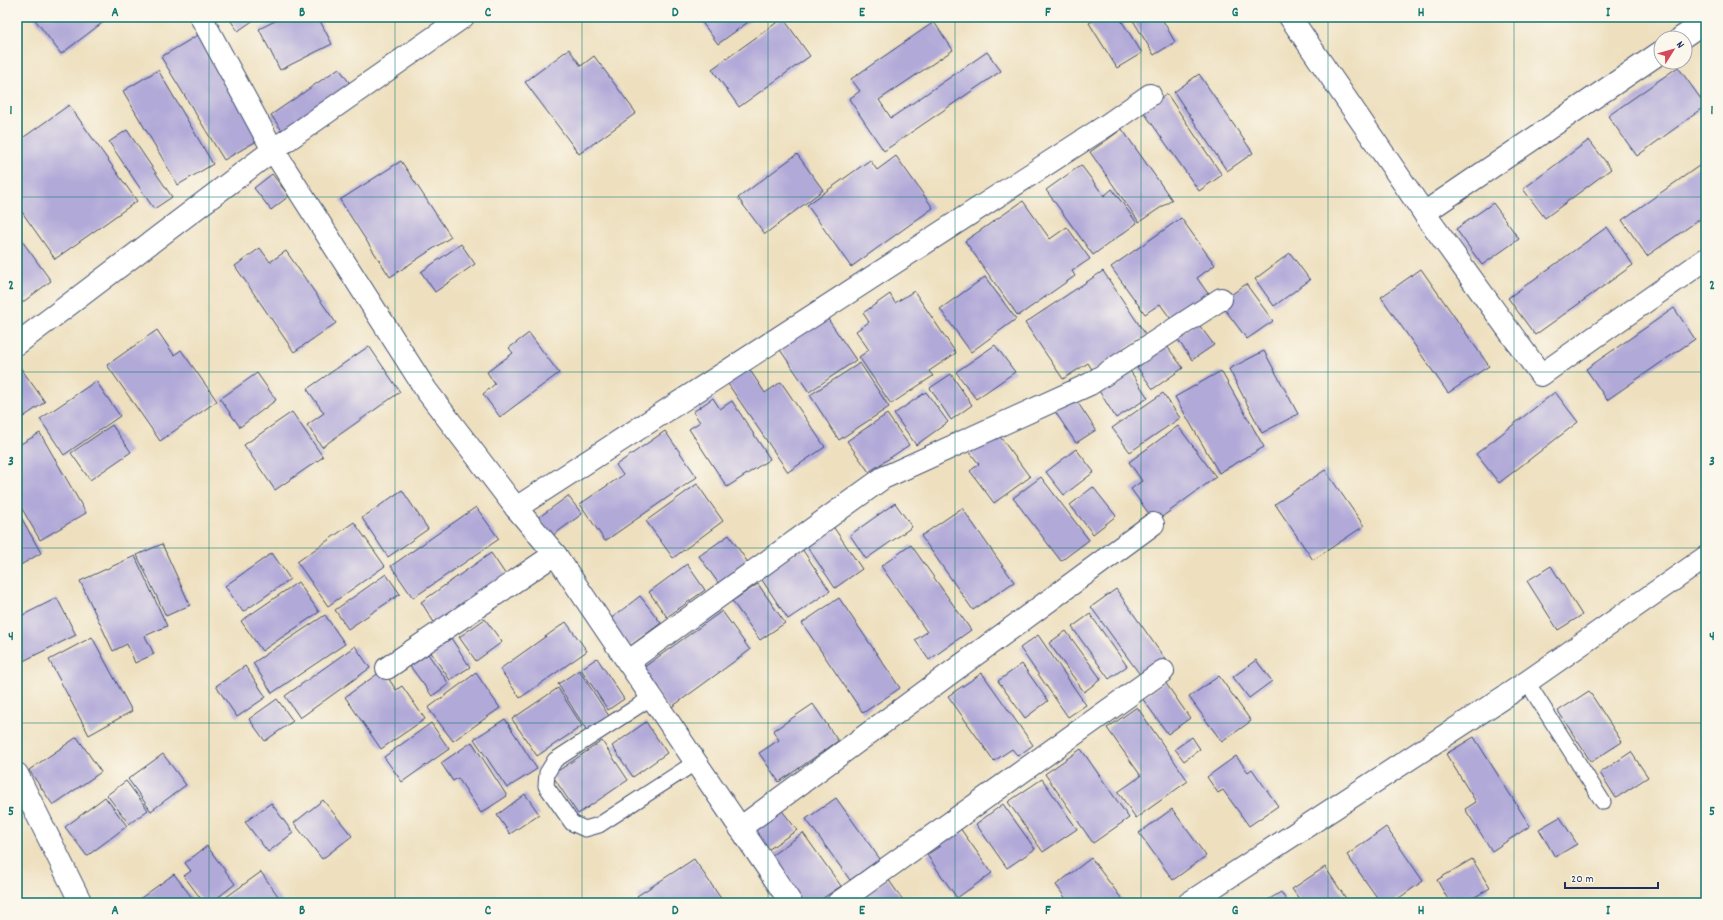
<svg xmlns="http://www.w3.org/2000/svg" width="1723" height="920" viewBox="0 0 1723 920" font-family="Dekko,sans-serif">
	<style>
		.building { fill: #b1a9d8 }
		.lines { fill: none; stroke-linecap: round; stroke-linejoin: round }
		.lane-casing { stroke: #3b4a6d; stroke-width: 17 }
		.street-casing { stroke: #3b4a6d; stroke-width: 24 }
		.lane { stroke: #fff; stroke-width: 15 }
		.street { stroke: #fff; stroke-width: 22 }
		.grid { fill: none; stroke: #0f766e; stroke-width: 1; stroke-opacity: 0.55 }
		.neatline { fill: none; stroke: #0f766e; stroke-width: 1.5 }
		.grid-label { font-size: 13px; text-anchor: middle; font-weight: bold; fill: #0f766e }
	</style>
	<rect width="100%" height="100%" fill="#fbf7ec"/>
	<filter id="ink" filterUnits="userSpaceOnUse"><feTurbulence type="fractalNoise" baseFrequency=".025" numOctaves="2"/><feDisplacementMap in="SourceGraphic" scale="8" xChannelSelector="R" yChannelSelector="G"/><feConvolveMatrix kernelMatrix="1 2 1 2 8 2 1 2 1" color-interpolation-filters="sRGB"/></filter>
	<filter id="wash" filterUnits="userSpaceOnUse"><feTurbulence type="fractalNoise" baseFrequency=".012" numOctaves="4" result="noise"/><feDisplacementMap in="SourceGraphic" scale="16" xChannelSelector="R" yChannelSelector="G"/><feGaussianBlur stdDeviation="0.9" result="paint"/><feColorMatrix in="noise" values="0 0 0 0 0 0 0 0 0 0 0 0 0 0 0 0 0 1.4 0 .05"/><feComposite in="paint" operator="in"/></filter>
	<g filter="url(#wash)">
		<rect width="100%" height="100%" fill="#eee0bf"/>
		<g id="blocks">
			<g class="building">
				<path d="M33,17H110L61,54Z"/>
				<path d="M228,17H258L238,31Z"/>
				<path d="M283,17H318L332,44L280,70L259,29Z"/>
				<path d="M698,17H755L718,44Z"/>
				<path d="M1099,17H1119L1142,53L1117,68L1089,23Z"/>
				<path d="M1131,17H1161L1175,42L1154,55Z"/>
				<path d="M783,18L810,56L739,107L712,69Z"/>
				<path d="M934,22L953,50L879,100L891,118L987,52L1001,71L884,151L849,99L860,91L851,79Z"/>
				<path d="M198,35L260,139L224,160L161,57Z"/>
				<path d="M569,49L581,66L594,56L636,113L579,154L525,82Z"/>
				<path d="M1678,67L1706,106L1637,156L1608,116Z"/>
				<path d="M339,68L353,88L286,136L271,115Z"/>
				<path d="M158,70L213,164L178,185L123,91Z"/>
				<path d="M1199,74L1253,153L1227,171L1174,92Z"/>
				<path d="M1167,94L1222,175L1199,191L1143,111Z"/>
				<path d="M69,105L137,201L55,259L17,205V142Z"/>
				<path d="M1122,129L1172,200L1139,222L1090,152Z"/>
				<path d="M127,130L172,197L154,209L109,142Z"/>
				<path d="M1589,140L1611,169L1545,218L1523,189Z"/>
				<path d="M797,154L823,190L765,234L738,198Z"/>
				<path d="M896,156L933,208L851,267L807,205L870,160L877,170Z"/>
				<path d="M401,161L451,237L390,277L340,200Z"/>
				<path d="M1706,161V215L1647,256L1622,220Z"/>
				<path d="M1081,165L1104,196L1112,189L1137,223L1093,255L1046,190Z"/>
				<path d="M272,174L289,196L271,210L254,188Z"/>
				<path d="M1023,201L1050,239L1067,227L1090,259L1072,271L1075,276L1018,316L965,241Z"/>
				<path d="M1493,203L1519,239L1482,265L1456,229Z"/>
				<path d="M1181,218L1215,265L1197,278L1209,295L1173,322L1160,304L1145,314L1111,267Z"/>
				<path d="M1607,227L1633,265L1535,335L1508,298Z"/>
				<path d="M17,234L51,281L19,305L17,302Z"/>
				<path d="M461,244L475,264L435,292L421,272Z"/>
				<path d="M260,248L270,262L286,251L336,323L294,352L235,266Z"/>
				<path d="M1290,253L1310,280L1274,306L1255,279Z"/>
				<path d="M1421,269L1489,366L1448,393L1381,297Z"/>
				<path d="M1103,271L1146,335L1093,371L1088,363L1063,379L1025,323Z"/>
				<path d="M985,277L1016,319L971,352L940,309Z"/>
				<path d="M1246,284L1273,321L1247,339L1220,303Z"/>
				<path d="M914,291L956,353L929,371L933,376L891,404L859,357L869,350L856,331L869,322L863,313L890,294L895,303Z"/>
				<path d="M1674,308L1695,339L1607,400L1586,369Z"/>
				<path d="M823,312L856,360L809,392L776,344Z"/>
				<path d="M1197,322L1214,345L1192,360L1176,337Z"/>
				<path d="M157,330L174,355L181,350L217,401L160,441L107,365Z"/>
				<path d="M529,333L559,373L500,417L483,394L495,384L487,372L513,353L509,348Z"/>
				<path d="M1164,342L1183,368L1153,389L1134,363Z"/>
				<path d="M995,345L1015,372L976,399L956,372Z"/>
				<path d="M369,346L400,392L322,447L307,425L324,413L307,389Z"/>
				<path d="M1264,351L1298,414L1262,433L1229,369Z"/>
				<path d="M17,363L45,402L19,420L17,417Z"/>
				<path d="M860,363L889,407L839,440L810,395Z"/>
				<path d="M746,364L765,393L781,382L825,447L788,472L724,378Z"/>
				<path d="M1127,366L1148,398L1116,418L1096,386Z"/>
				<path d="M1221,371L1264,447L1219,473L1175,397Z"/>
				<path d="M257,373L276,400L240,427L220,399Z"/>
				<path d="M951,374L972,405L951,420L930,388Z"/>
				<path d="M96,381L120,416L64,455L40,419Z"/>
				<path d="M926,392L948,422L916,445L894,414Z"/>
				<path d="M1555,392L1578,422L1499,483L1476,454Z"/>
				<path d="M1163,393L1180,418L1130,452L1112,428Z"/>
				<path d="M1074,397L1096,430L1076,443L1054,410Z"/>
				<path d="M713,398L720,409L732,401L770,459L727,487L689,429L700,422L693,412Z"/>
				<path d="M292,412L323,457L275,490L244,445Z"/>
				<path d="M887,414L909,445L869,472L847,441Z"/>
				<path d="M112,425L131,452L90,480L71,453Z"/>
				<path d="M1178,426L1216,477L1155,522L1131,489L1142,481L1129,462Z"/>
				<path d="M995,430L1030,477L994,503L970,471L979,464L968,450Z"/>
				<path d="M665,431L697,477L605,541L580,504L623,475L616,465Z"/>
				<path d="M40,433L86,513L40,540L17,500V446Z"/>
				<path d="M1076,449L1094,472L1064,495L1046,472Z"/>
				<path d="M1325,470L1364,526L1313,560L1275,504Z"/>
				<path d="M1041,477L1089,540L1061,561L1013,498Z"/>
				<path d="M697,484L723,521L673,558L646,521Z"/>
				<path d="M1093,487L1116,516L1093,534L1070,505Z"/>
				<path d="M402,490L428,529L388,557L362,518Z"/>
				<path d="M568,496L582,514L552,536L538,518Z"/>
				<path d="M895,503L912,527L866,559L850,535Z"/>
				<path d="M476,507L499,539L413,598L391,566Z"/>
				<path d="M962,508L1014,582L973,610L921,536Z"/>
				<path d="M17,510L41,553L17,567Z"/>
				<path d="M354,522L385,566L328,606L297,562Z"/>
				<path d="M832,525L862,569L835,588L805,543Z"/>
				<path d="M729,535L749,564L719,584L699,556Z"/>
				<path d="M162,544L190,605L166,616L137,555Z"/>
				<path d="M911,545L971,630L929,660L915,640L927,632L881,566Z"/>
				<path d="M802,549L830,591L788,619L760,577Z"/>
				<path d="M272,553L290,579L243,612L225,586Z"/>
				<path d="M491,553L508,578L437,627L421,602Z"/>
				<path d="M135,556L167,626L145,636L154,654L135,663L127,644L113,651L80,581Z"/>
				<path d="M687,564L705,590L667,617L649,592Z"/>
				<path d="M1551,566L1582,615L1558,630L1527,581Z"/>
				<path d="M386,574L400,594L348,629L335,610Z"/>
				<path d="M298,582L319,612L262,651L241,621Z"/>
				<path d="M758,584L785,623L760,640L732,601Z"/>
				<path d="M1116,589L1165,659L1141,676L1091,607Z"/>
				<path d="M640,596L661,623L629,647L609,620Z"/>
				<path d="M57,598L76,635L17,664V618Z"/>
				<path d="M839,598L900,688L863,713L802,623Z"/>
				<path d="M722,611L750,650L669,709L640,670Z"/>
				<path d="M1090,614L1127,666L1109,679L1072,627Z"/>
				<path d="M325,615L345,644L272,693L253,663Z"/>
				<path d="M485,619L502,642L476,661L459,637Z"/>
				<path d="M566,622L587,651L520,698L500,669Z"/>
				<path d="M1066,631L1101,679L1084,692L1049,643Z"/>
				<path d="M1038,635L1086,705L1068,717L1020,648Z"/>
				<path d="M92,637L132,711L89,735L49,660Z"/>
				<path d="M451,638L470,667L450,680L430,651Z"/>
				<path d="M355,646L370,668L300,718L285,696Z"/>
				<path d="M428,654L449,684L432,696L410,666Z"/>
				<path d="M597,658L624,699L608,710L581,669Z"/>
				<path d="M1256,660L1272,681L1249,698L1233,677Z"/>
				<path d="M1022,664L1048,701L1025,718L998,681Z"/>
				<path d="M245,666L266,697L237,717L216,686Z"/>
				<path d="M383,670L396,690L402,686L425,719L381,749L345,697Z"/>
				<path d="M579,670L609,716L587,731L558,684Z"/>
				<path d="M476,673L500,708L453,741L428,708Z"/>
				<path d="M982,673L1033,745L1018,756L1012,749L994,761L948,696Z"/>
				<path d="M1219,676L1251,721L1222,742L1189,697Z"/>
				<path d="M1165,682L1190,718L1168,734L1142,698Z"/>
				<path d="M558,688L582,726L537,756L512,719Z"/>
				<path d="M1589,691L1622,742L1591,762L1558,711Z"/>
				<path d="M277,699L293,721L265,741L249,719Z"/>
				<path d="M813,704L838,741L779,782L759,753L779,740L773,731Z"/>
				<path d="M1137,707L1188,781L1136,818L1118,792L1141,776L1107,728Z"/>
				<path d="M505,719L537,769L507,788L474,739Z"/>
				<path d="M646,722L667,753L633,777L612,746Z"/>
				<path d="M431,723L449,749L402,782L384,757Z"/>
				<path d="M77,737L101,772L53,805L29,770Z"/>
				<path d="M1192,737L1200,749L1184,761L1175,749Z"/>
				<path d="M1474,737L1530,826L1492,851L1465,809L1476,802L1446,754Z"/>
				<path d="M602,741L628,780L578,814L552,775Z"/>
				<path d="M472,742L507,796L481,813L458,778L453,781L441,763Z"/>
				<path d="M1081,749L1129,818L1093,843L1045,774Z"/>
				<path d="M1631,752L1648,777L1616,798L1600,773Z"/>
				<path d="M163,754L186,785L151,811L128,779Z"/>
				<path d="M1236,756L1248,772L1252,769L1278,806L1249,826L1223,790L1218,793L1207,777Z"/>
				<path d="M1042,779L1077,829L1043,852L1008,802Z"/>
				<path d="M126,781L148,810L129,824L107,795Z"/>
				<path d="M525,794L539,814L510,834L497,815Z"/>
				<path d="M105,797L127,826L87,856L65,827Z"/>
				<path d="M836,798L880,859L850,880L806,819Z"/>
				<path d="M323,800L352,836L322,859L294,823Z"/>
				<path d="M271,803L293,833L268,852L245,822Z"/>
				<path d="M1003,804L1035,849L1007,868L976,824Z"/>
				<path d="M780,808L797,830L762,854L746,832Z"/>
				<path d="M1172,809L1206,856L1173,880L1139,833Z"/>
				<path d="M1560,817L1577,844L1555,857L1539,829Z"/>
				<path d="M957,824L992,873L957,898L927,855L940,846L936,840Z"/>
				<path d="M1386,827L1423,881L1392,903H1381L1347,855Z"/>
				<path d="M803,833L841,886L816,903H800L768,858Z"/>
				<path d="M207,846L235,884L211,903H204L184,876L191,871L185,863Z"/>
				<path d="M1091,858L1125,903H1069L1056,885Z"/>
				<path d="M694,859L724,903H642L637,896Z"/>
				<path d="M1472,859L1490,888L1465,903H1450L1437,880Z"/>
				<path d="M1325,867L1349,903H1302L1292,889Z"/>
				<path d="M261,872L283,903H218Z"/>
				<path d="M174,874L196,903H134Z"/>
				<path d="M888,879L905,903H853Z"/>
				<path d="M1281,892L1288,903H1263Z"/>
			</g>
		</g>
	</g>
	<g filter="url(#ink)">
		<use href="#blocks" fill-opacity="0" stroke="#3b4a6d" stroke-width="1"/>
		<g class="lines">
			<defs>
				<g id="lane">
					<path d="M1527,682L1603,802"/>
					<path d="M652,697L555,760L547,773L546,786L572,823L585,829L599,825L696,762"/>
				</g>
				<g id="street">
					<path d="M201,17L273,150L426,390L516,508L555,554L791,903"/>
					<path d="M1290,17L1424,213L1541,375L1706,259"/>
					<path d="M1681,38L1706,21"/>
					<path d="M1424,213L1661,52"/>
					<path d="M17,344L273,150L463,17"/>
					<path d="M516,508L1107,125L1150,95"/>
					<path d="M628,662L883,478L1090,384L1221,299"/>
					<path d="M387,668L555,554"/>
					<path d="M17,774L81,903"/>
					<path d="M740,828L1153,524"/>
					<path d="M838,903L1163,671"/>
					<path d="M1189,903L1527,682L1706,557"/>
				</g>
			</defs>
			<use href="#lane" class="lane-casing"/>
			<use href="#street" class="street-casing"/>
			<use href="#lane" class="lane"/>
			<use href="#street" class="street"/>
		</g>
	</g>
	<path class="grid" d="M209,17V903M395,17V903M582,17V903M768,17V903M955,17V903M1141,17V903M1328,17V903M1514,17V903M17,197H1706M17,372H1706M17,548H1706M17,723H1706"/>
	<rect width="1723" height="920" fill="none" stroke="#fbf7ec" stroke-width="44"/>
	<g transform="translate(1673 50) rotate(53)"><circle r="19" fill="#fbf7ec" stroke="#a1a7b3"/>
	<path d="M0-3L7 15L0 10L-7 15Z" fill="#d1495b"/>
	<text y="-6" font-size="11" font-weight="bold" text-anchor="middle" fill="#1b2f5e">N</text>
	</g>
	<path d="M1565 882v6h93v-6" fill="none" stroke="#1b2f5e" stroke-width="2"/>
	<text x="1571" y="882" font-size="12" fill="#1b2f5e" stroke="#fbf7ec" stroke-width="3" paint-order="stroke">20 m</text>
	<rect x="22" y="22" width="1679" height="876" class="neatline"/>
	<g class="grid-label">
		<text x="115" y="16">A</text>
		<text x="302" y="16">B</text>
		<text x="488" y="16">C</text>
		<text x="675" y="16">D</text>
		<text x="862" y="16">E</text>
		<text x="1048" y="16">F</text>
		<text x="1235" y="16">G</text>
		<text x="1421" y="16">H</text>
		<text x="1608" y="16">I</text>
		<text x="11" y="114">1</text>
		<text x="1712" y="114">1</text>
		<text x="11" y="289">2</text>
		<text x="1712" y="289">2</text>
		<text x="11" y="465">3</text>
		<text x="1712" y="465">3</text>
		<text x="11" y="640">4</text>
		<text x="1712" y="640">4</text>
		<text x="11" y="815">5</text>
		<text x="1712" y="815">5</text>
		<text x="115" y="914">A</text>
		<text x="302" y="914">B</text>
		<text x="488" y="914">C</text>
		<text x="675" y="914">D</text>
		<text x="862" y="914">E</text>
		<text x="1048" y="914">F</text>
		<text x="1235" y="914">G</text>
		<text x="1421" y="914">H</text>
		<text x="1608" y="914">I</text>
	</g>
</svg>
